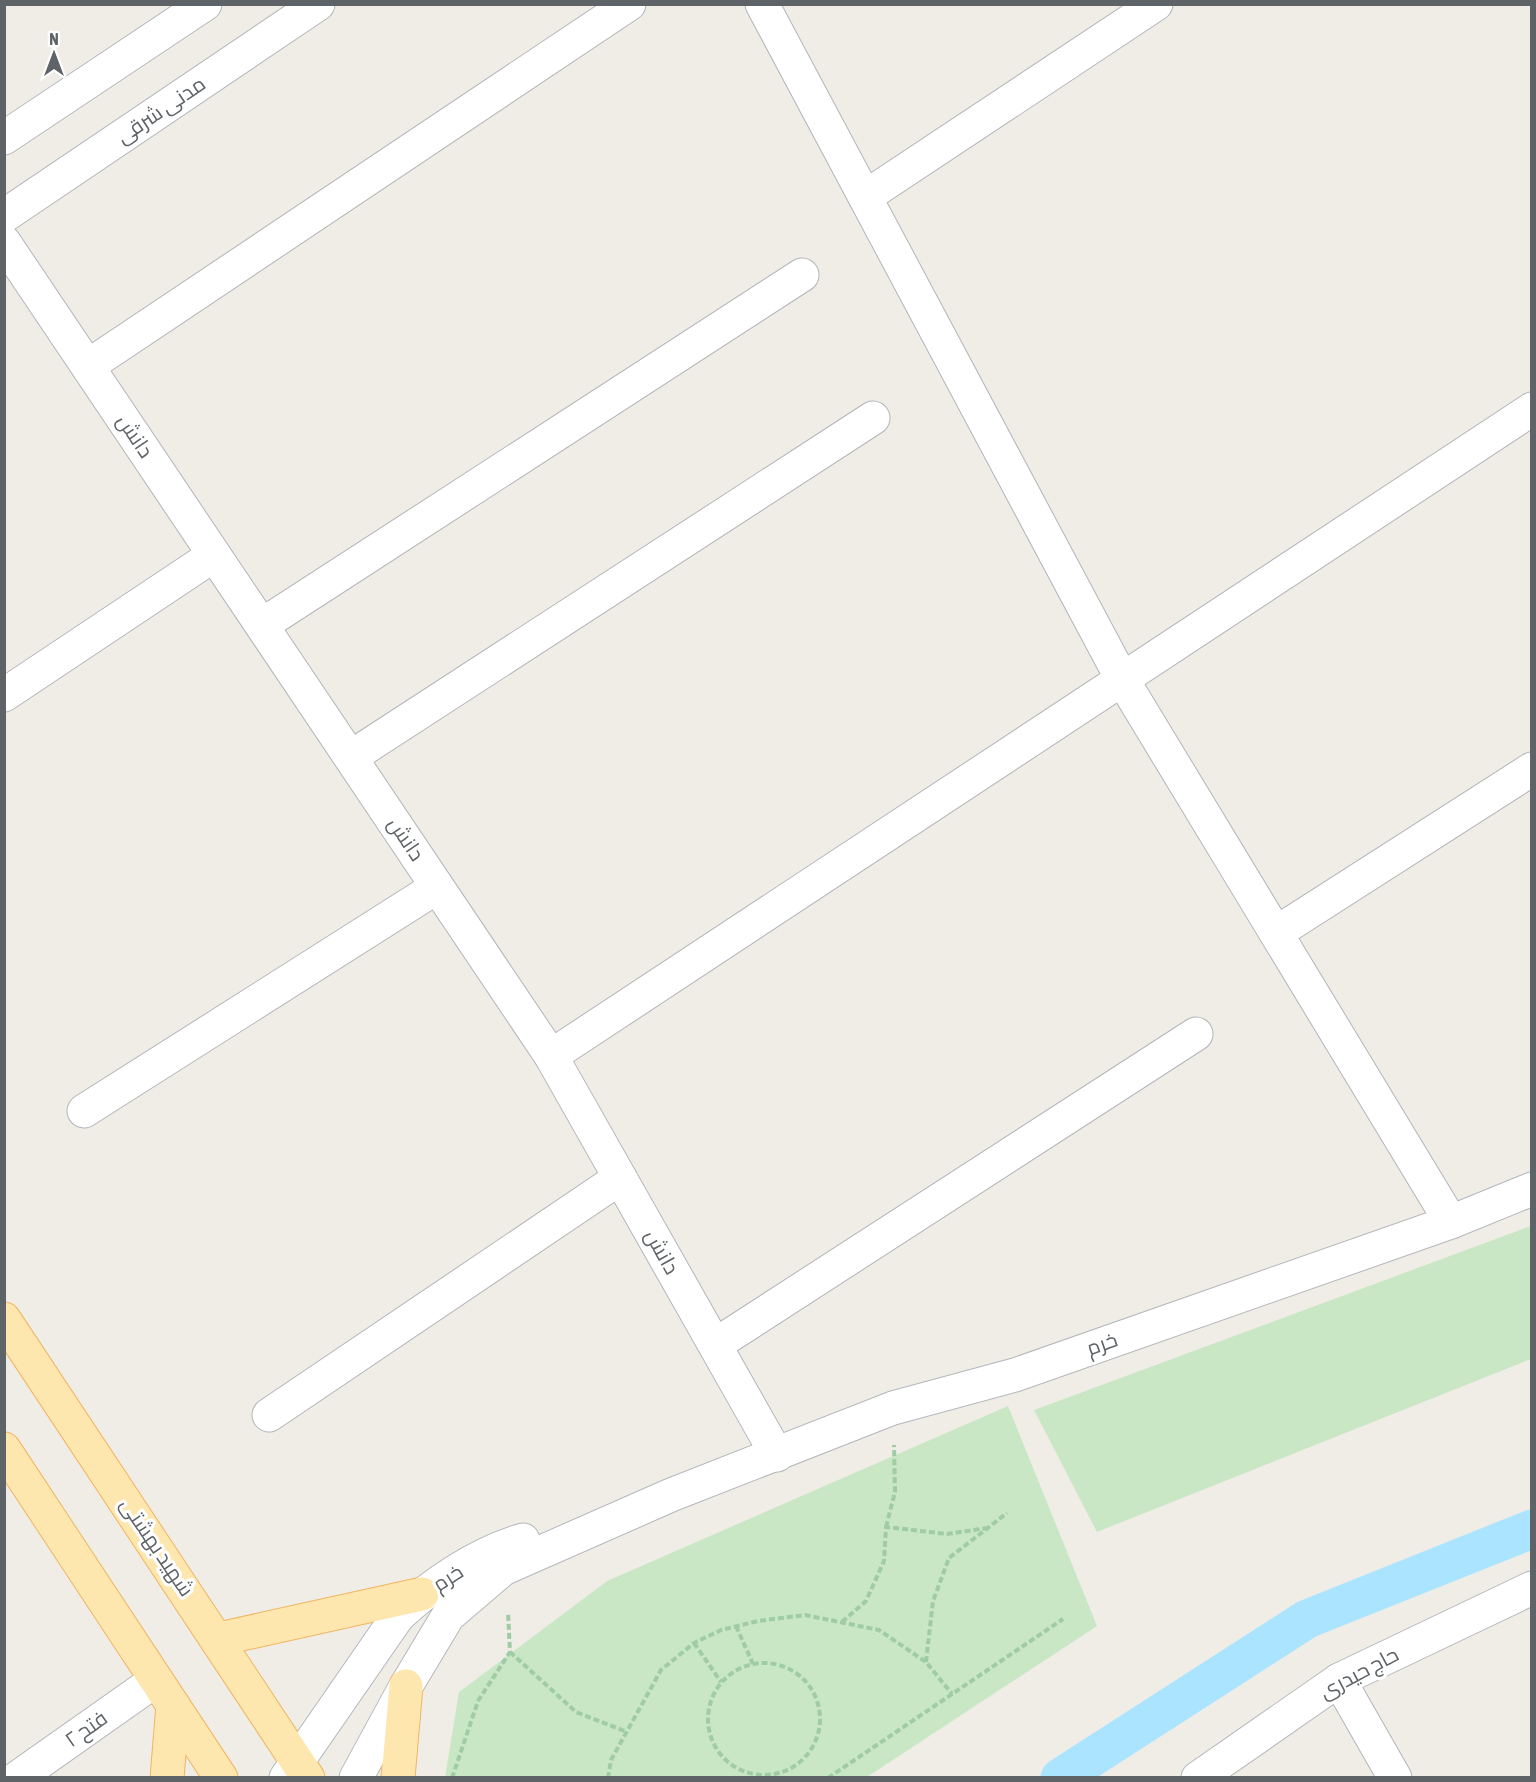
<svg xmlns="http://www.w3.org/2000/svg" width="1536" height="1782" viewBox="0 0 1536 1782" font-family="'Asap Condensed',Cairo,sans-serif">
	<style>
		.green { fill: #c9e7c4 }
		.lines { fill: none; stroke-linecap: round; stroke-linejoin: round }
		.canal { stroke: #aae4fe; stroke-width: 39 }
		.street-casing { stroke: #b2b5b9; stroke-width: 35 }
		.secondary-casing { stroke: #b3b7bb; stroke-width: 35 }
		.primary-casing { stroke: #f0b561; stroke-width: 35 }
		.path { stroke: #9fcba5; stroke-width: 4; stroke-dasharray: 6 3; stroke-linecap: butt }
		.street { stroke: #fff; stroke-width: 33 }
		.secondary { stroke: #fff; stroke-width: 33 }
		.primary { stroke: #fee7af; stroke-width: 33 }
		.labels { text-anchor: middle; stroke-width: 6; stroke-linejoin: round; paint-order: stroke }
		.street-label { font-size: 21px; fill: #5e6367; stroke: #fff }
	</style>
	<rect width="100%" height="100%" fill="#f0ede7"/>
	<g class="green">
		<path d="M1531,1226V1359L1097,1532L1034,1410Z"/>
		<path d="M1008,1406L1097,1626L867,1777H445L459,1692L607,1581Z"/>
	</g>
	<g class="lines">
		<path class="canal" d="M1060,1778L1307,1619L1532,1529"/>
		<defs>
			<g id="street">
				<path d="M762,4L1122,679L1451,1222"/>
				<path d="M865,197L1156,4"/>
				<path d="M4,242L551,1056L777,1455"/>
				<path d="M88,366L629,4"/>
				<path d="M262,625L802,275"/>
				<path d="M4,695L214,555"/>
				<path d="M351,757L873,418"/>
				<path d="M1276,933L1532,769"/>
				<path d="M551,1056L1532,409"/>
				<path d="M84,1111L437,887"/>
				<path d="M715,1345L1196,1034"/>
				<path d="M269,1415L620,1178"/>
				<path d="M1339,1680L1395,1778"/>
				<path d="M17,1778L156,1680"/>
			</g>
			<g id="secondary">
				<path d="M4,138L205,4"/>
				<path d="M4,216L318,4"/>
				<path d="M286,1778L398,1616C434,1583 476,1554 523,1540"/>
				<path d="M356,1778L406,1686L448,1616L503,1569L671,1495L893,1408L1015,1375L1451,1222L1532,1189"/>
				<path d="M1198,1778L1339,1680L1532,1588"/>
			</g>
			<g id="primary">
				<path d="M4,1319L308,1778"/>
				<path d="M4,1449L221,1778"/>
				<path d="M219,1639L422,1594"/>
				<path d="M167,1778L173,1705"/>
				<path d="M398,1778L406,1686"/>
			</g>
		</defs>
		<use href="#street" class="street-casing"/>
		<use href="#secondary" class="secondary-casing"/>
		<use href="#primary" class="primary-casing"/>
		<g class="path">
			<path d="M886,1527L895,1492L894,1445"/>
			<path d="M842,1622L866,1601L884,1561L886,1527L947,1534L987,1528"/>
			<path d="M736,1626L753,1664"/>
			<path d="M694,1643L721,1682"/>
			<path d="M510,1652L576,1712L627,1732"/>
			<path d="M926,1662L933,1601L949,1558L1007,1513"/>
			<circle cx="764" cy="1719" r="56"/>
			<path d="M452,1778L478,1701L510,1652L508,1612"/>
			<path d="M608,1778L611,1760L661,1670L694,1643L721,1630L758,1621L805,1615L879,1630L926,1662L952,1694"/>
			<path d="M828,1778L1063,1619"/>
		</g>
		<use href="#street" class="street"/>
		<use href="#secondary" class="secondary"/>
		<use href="#primary" class="primary"/>
	</g>
	<g class="labels">
		<g class="street-label">
			<text transform="translate(161 110) rotate(-34)" y="7">مدنی شرقی</text>
			<text transform="translate(135 436) rotate(56)" y="7">دانش</text>
			<text transform="translate(406 839) rotate(56)" y="7">دانش</text>
			<text transform="translate(662 1252) rotate(61)" y="7">دانش</text>
			<text transform="translate(1102 1344) rotate(-19)" y="7">خرم</text>
			<text transform="translate(157 1547) rotate(56)" y="7">شهید بهشتی</text>
			<text transform="translate(448 1578) rotate(-32)" y="7">خرم</text>
			<text transform="translate(1359 1673) rotate(-28)" y="7">حاج حیدری</text>
			<text transform="translate(86 1729) rotate(-35)" y="7">فتح ۲</text>
		</g>
	</g>
	<rect width="1536" height="1782" fill="none" stroke="#5e6367" stroke-width="12"/>
	<g transform="translate(54 54)" stroke="#ffffff" stroke-width="4.5" paint-order="stroke">
	<path d="M0-4.5L10 22L0 15L-10 22Z" fill="#5e6367"/>
	<text y="-9" font-size="16" font-weight="bold" text-anchor="middle" fill="#5e6367">N</text>
	</g>
</svg>
